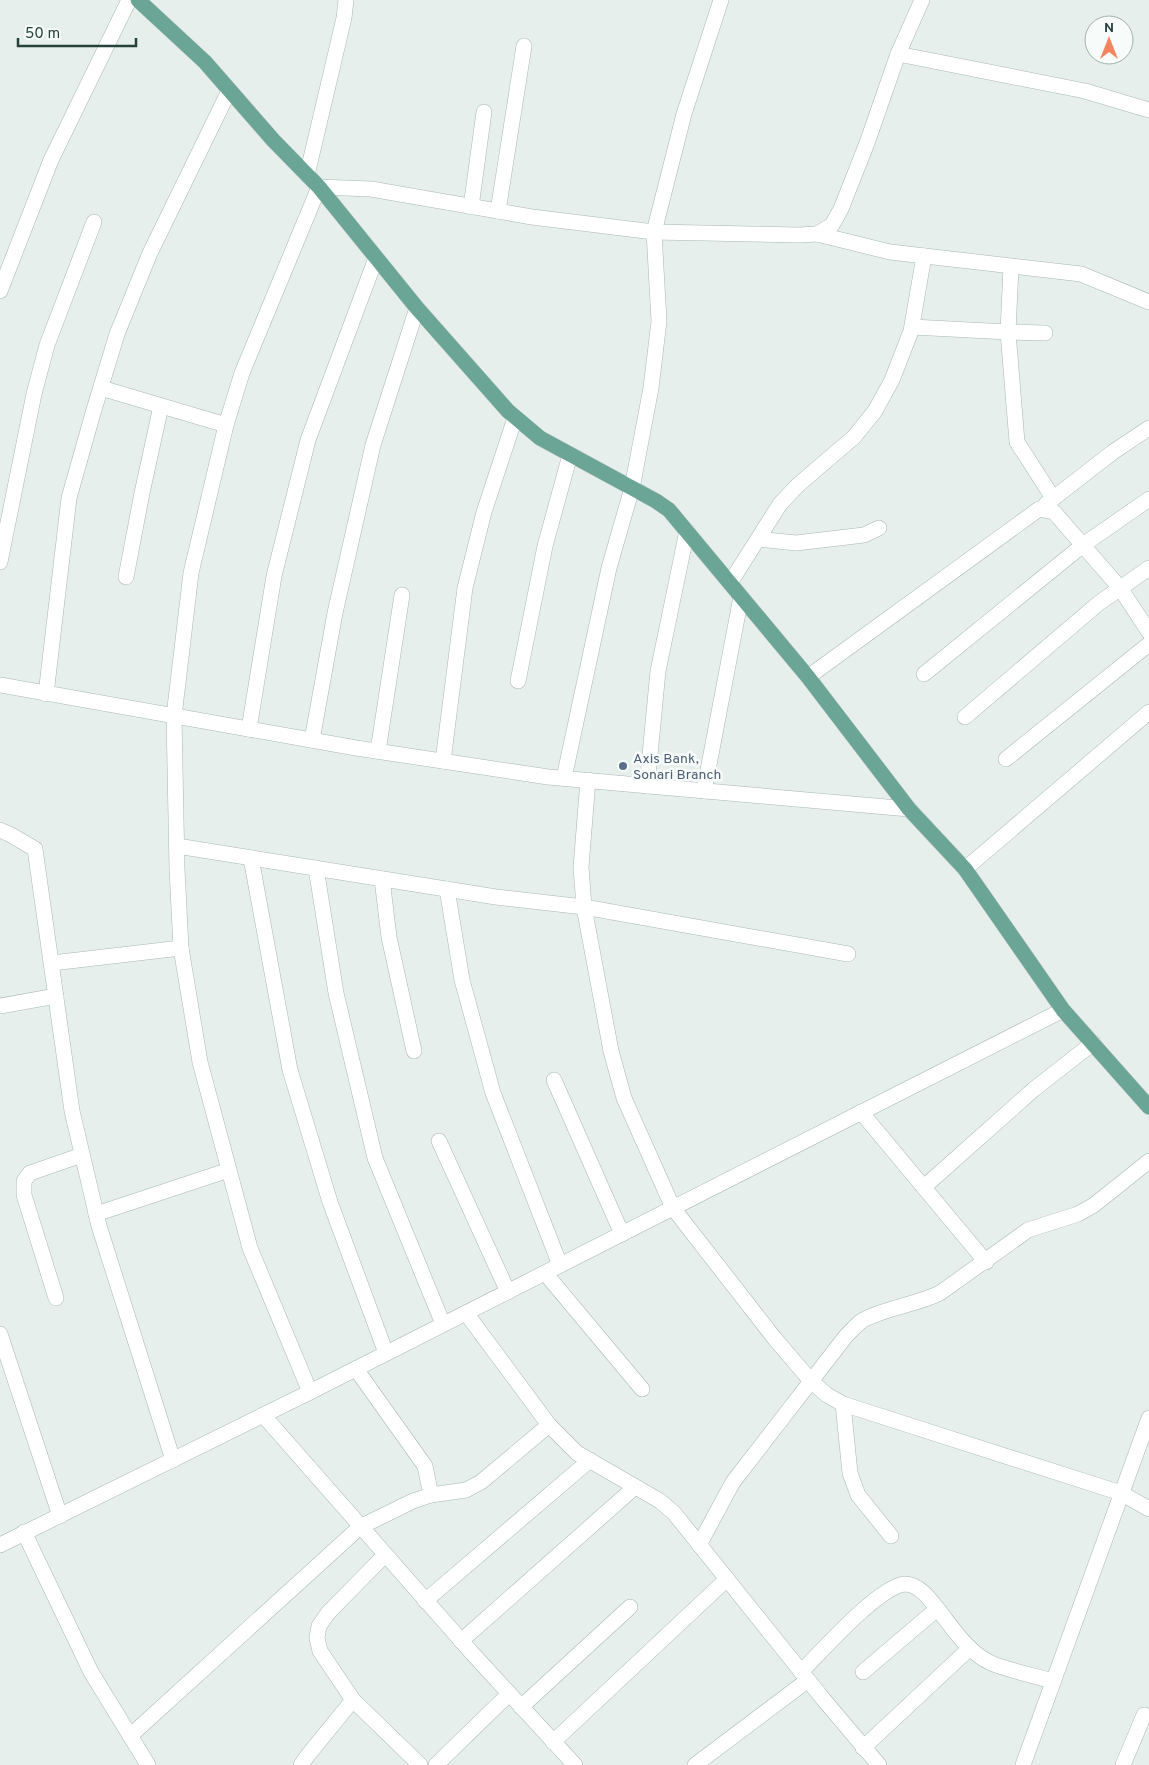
<svg xmlns="http://www.w3.org/2000/svg" width="1149" height="1765" viewBox="0 0 1149 1765" font-family="Overpass,sans-serif">
	<style>
		.lines { fill: none; stroke-linecap: round; stroke-linejoin: round }
		.minor-casing { stroke: #a8b8b2; stroke-width: 16 }
		.major-casing { stroke: #c2cac8; stroke-width: 16 }
		.minor { stroke: #fff; stroke-width: 15 }
		.major { stroke: #6aa596; stroke-width: 15 }
		.service-dot { fill: #5c6f8a; stroke: #f7fbf9; stroke-width: 2 }
		.labels { text-anchor: middle; stroke-width: 5; stroke-linejoin: round; paint-order: stroke }
		.service-label { font-size: 14px; fill: #4e5e75; stroke: #f7fbf9; text-anchor: start }
	</style>
	<rect width="100%" height="100%" fill="#e6efeb"/>
	<g class="lines">
		<defs>
			<g id="minor">
				<path d="M898,54L1085,91L1149,110"/>
				<path d="M307,175L344,18L346,0"/>
				<path d="M471,207L484,112"/>
				<path d="M498,211L524,46"/>
				<path d="M817,234L890,252L1081,274L1149,302"/>
				<path d="M1011,267L1008,332L1045,333"/>
				<path d="M0,291L51,160L129,0"/>
				<path d="M912,327L1008,332L1017,442L1053,498"/>
				<path d="M101,388L226,425"/>
				<path d="M1046,504L1113,452L1149,428"/>
				<path d="M758,539L796,543L864,535L879,528"/>
				<path d="M0,562L34,394L47,345L94,222"/>
				<path d="M126,577L142,493L161,406"/>
				<path d="M730,583L780,504L798,485L854,437L875,411L892,380L911,331L924,256"/>
				<path d="M924,674L1083,545L1149,499"/>
				<path d="M808,677L1039,509L1054,512L1120,588L1149,632"/>
				<path d="M518,681L545,546L570,455"/>
				<path d="M0,685L356,748L548,777L909,809"/>
				<path d="M46,694L69,498L93,413L117,334L150,253L229,91"/>
				<path d="M965,717L1099,603L1149,568"/>
				<path d="M249,729L274,576L308,440L376,258"/>
				<path d="M312,740L335,613L373,445L417,308"/>
				<path d="M378,751L402,595"/>
				<path d="M1006,759L1149,644"/>
				<path d="M443,761L465,588L484,512L515,418"/>
				<path d="M564,778L609,568L632,488L651,388L659,321L654,232L684,114L721,0"/>
				<path d="M588,780L581,867L584,907L611,1051L624,1098L673,1208L775,1339L811,1381L827,1395L843,1404L1121,1493L1149,1509"/>
				<path d="M647,786L658,671L687,531"/>
				<path d="M704,791L741,597"/>
				<path d="M0,830L11,835L35,849L72,1111L99,1226L173,1460"/>
				<path d="M177,846L496,897L584,907L848,954"/>
				<path d="M251,858L290,1070L330,1202L386,1353"/>
				<path d="M316,868L336,993L375,1158L443,1324"/>
				<path d="M965,869L1149,712"/>
				<path d="M382,879L389,937L414,1051"/>
				<path d="M447,889L462,980L493,1093L560,1265"/>
				<path d="M52,963L181,948"/>
				<path d="M0,1006L56,996"/>
				<path d="M554,1080L622,1234"/>
				<path d="M861,1112L986,1262"/>
				<path d="M439,1141L508,1292"/>
				<path d="M924,1187L1033,1090L1093,1043"/>
				<path d="M96,1214L229,1170"/>
				<path d="M545,1273L642,1389"/>
				<path d="M56,1298L24,1195V1181L30,1173L82,1155"/>
				<path d="M466,1313L549,1425L577,1453L660,1501L674,1513L824,1700L879,1765"/>
				<path d="M0,1334L60,1516"/>
				<path d="M356,1369L425,1466L431,1495"/>
				<path d="M310,1392L250,1248L200,1062L181,948L177,869L174,716L191,573L226,425L242,373L319,187L371,189L532,217L654,232L799,235L817,234L832,225L841,209L867,143L898,54L922,0"/>
				<path d="M843,1404L850,1473L858,1495L891,1536"/>
				<path d="M263,1415L472,1653L575,1765"/>
				<path d="M24,1532L91,1672L148,1765"/>
				<path d="M0,1545L310,1392L1063,1010"/>
				<path d="M699,1545L733,1482L846,1336C851,1331 857,1324 863,1320C887,1307 916,1305 940,1293L1028,1230L1078,1214L1094,1205L1149,1161"/>
				<path d="M385,1555L328,1613L319,1626L317,1638L320,1651L353,1700L420,1765"/>
				<path d="M425,1601L590,1460"/>
				<path d="M461,1641L635,1487"/>
				<path d="M801,1672C821,1652 879,1586 905,1584C920,1584 932,1602 940,1612C954,1630 969,1653 991,1663C1007,1670 1035,1676 1053,1681"/>
				<path d="M863,1672L937,1609"/>
				<path d="M521,1707L630,1607"/>
				<path d="M130,1736L360,1527L413,1501L431,1495L466,1490L481,1482L549,1425"/>
				<path d="M553,1742L727,1579"/>
				<path d="M863,1748L970,1648"/>
				<path d="M301,1765L308,1755L353,1700"/>
				<path d="M436,1765L509,1694"/>
				<path d="M695,1765L808,1680"/>
				<path d="M1023,1765L1149,1418"/>
				<path d="M1123,1765L1144,1715"/>
			</g>
			<path id="major" d="M138,0L205,62L273,140L319,187L417,308L508,411L540,438L656,501L669,510L808,677L909,809L965,869L1063,1010L1149,1107"/>
		</defs>
		<use href="#minor" class="minor-casing"/>
		<use href="#major" class="major-casing"/>
		<use href="#minor" class="minor"/>
		<use href="#major" class="major"/>
	</g>
	<circle class="service-dot" cx="623" cy="766" r="5"/>
	<g class="labels">
		<g class="service-label">
			<text x="633" y="763">Axis Bank,<tspan x="633" dy="16">Sonari Branch</tspan></text>
		</g>
	</g>
	<g transform="translate(1109 40)"><circle r="24" fill="#f7fbf9" stroke="#a3b1ad"/>
	<path d="M0-4L9 19L0 12L-9 19Z" fill="#f4845f"/>
	<text y="-8" font-size="14" font-weight="bold" text-anchor="middle" fill="#24423a">N</text>
	</g>
	<path d="M18 38v8h118v-8" fill="none" stroke="#24423a" stroke-width="2.5"/>
	<text x="25" y="38" font-size="15" fill="#24423a" stroke="#f7fbf9" stroke-width="4" paint-order="stroke">50 m</text>
</svg>
